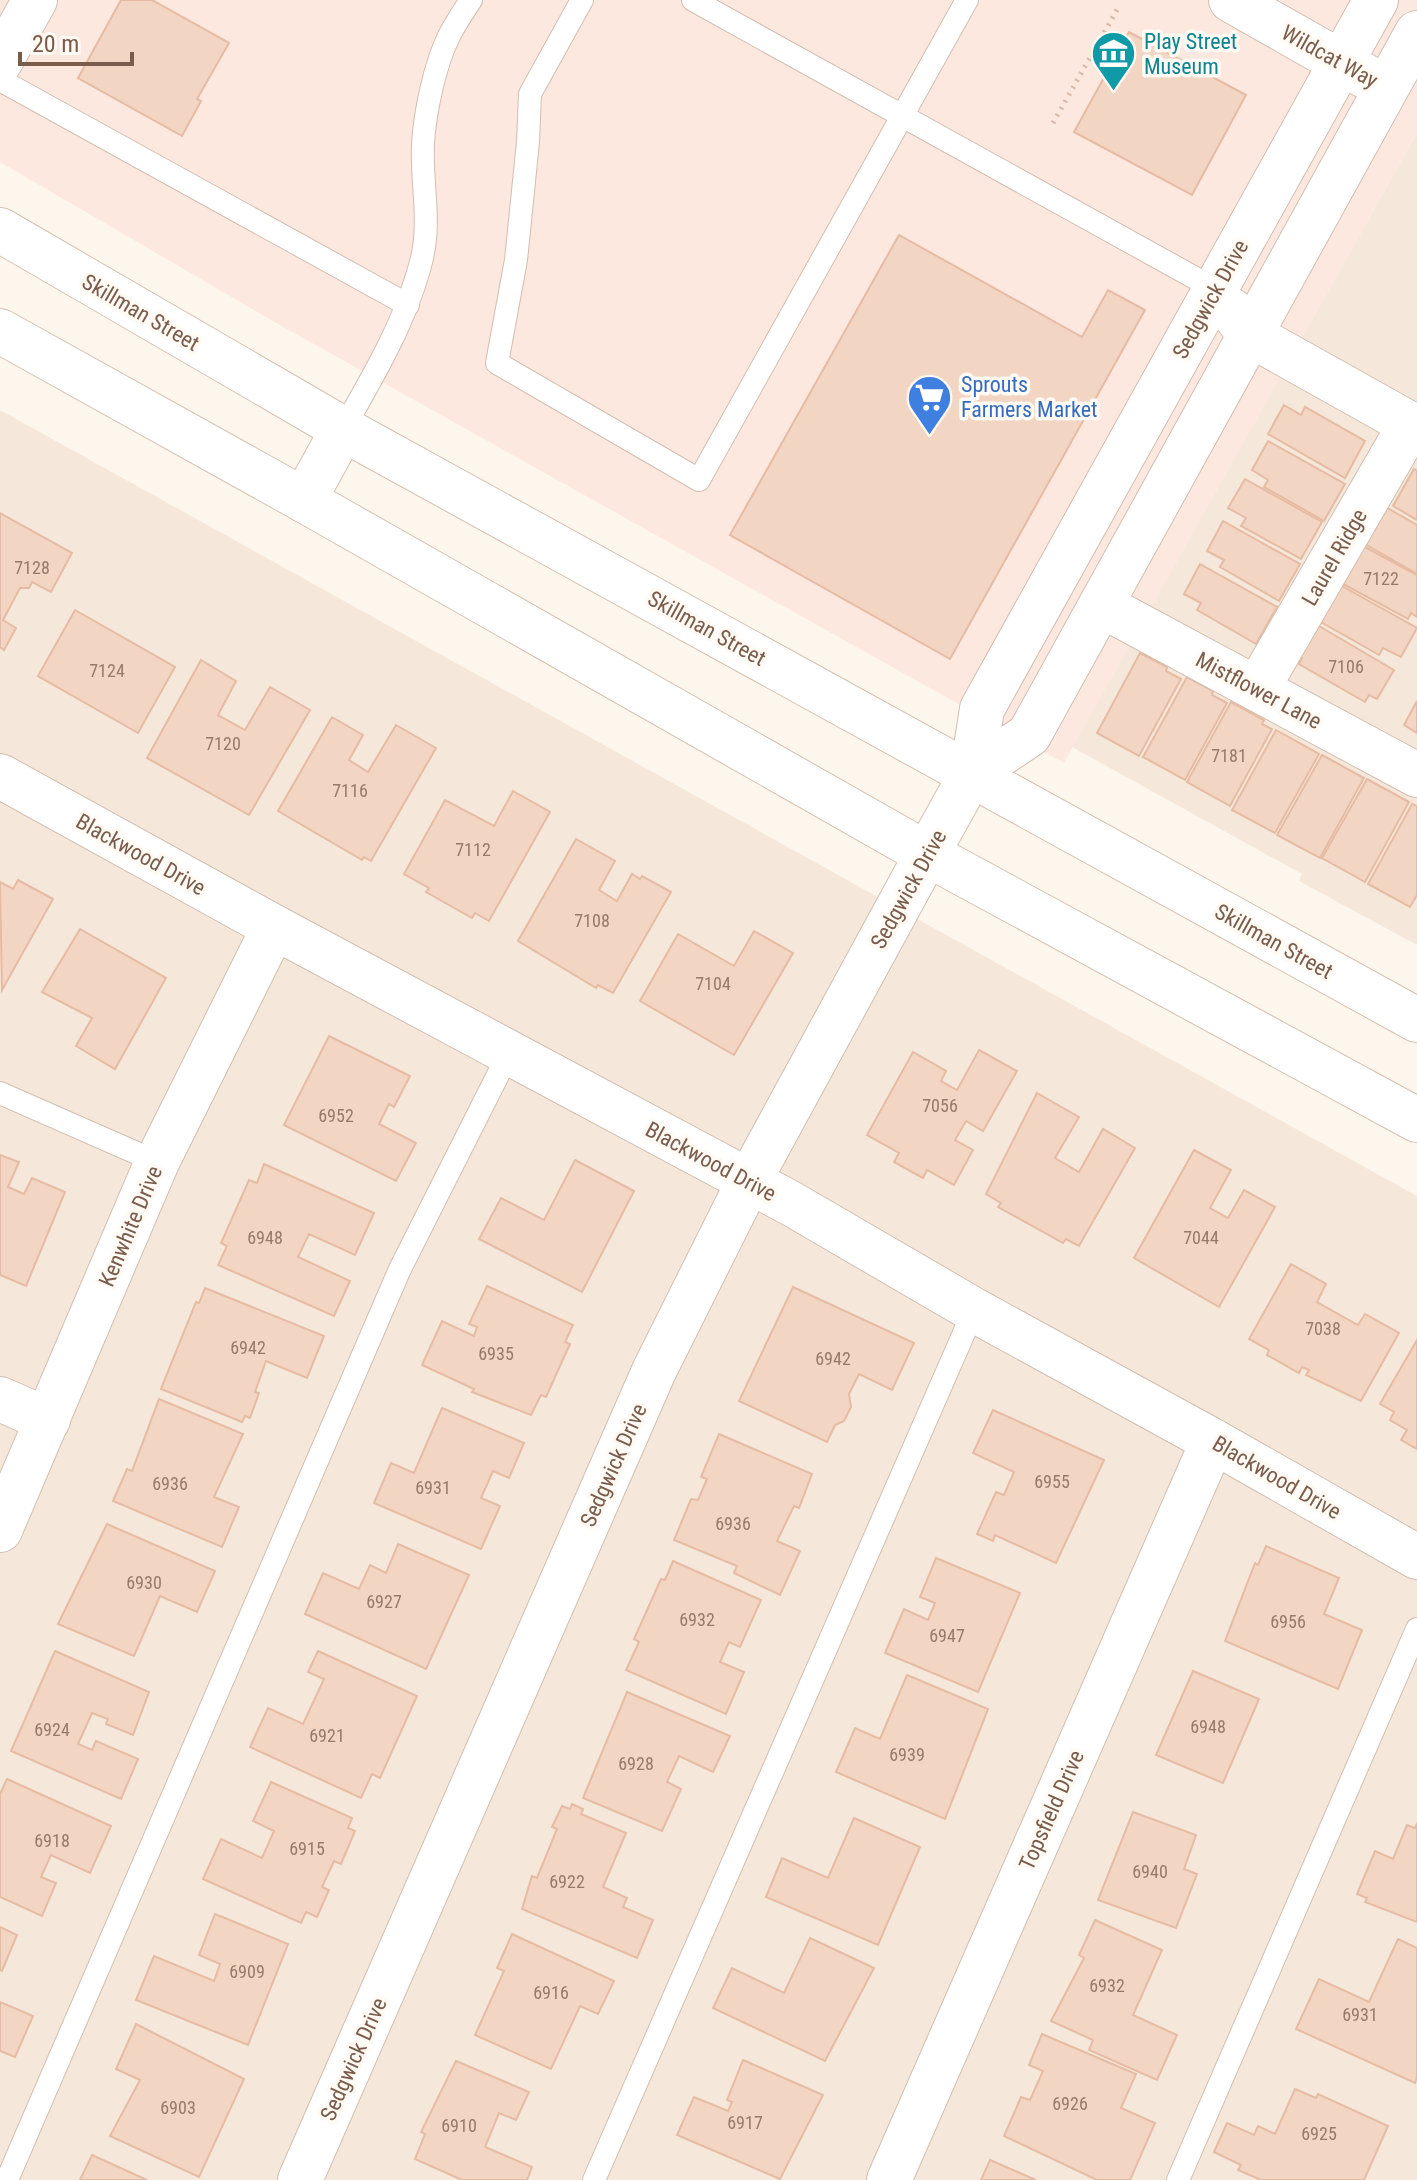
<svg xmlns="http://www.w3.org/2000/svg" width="1417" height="2180" viewBox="0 0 1417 2180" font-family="'Roboto Condensed',sans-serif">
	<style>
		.residential { fill: #f5e8da }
		.commercial { fill: #fde8e0 }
		.building { fill: #f3d5c3; stroke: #e6bba3; stroke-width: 2 }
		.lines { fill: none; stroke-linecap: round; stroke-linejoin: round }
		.lane-casing { stroke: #d1beb0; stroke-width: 24 }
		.street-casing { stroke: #d1beb0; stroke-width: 46 }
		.secondary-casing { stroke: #d6c0b0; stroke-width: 46 }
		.path { stroke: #d9b8a5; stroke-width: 5; stroke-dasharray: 2 6; stroke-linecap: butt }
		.lane { stroke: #fff; stroke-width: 22 }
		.street { stroke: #fff; stroke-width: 44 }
		.secondary { stroke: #fff; stroke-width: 44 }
		.labels { text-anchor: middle; stroke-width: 7; stroke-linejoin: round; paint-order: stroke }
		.number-label { font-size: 18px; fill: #987a6a }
		.culture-label { font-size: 22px; fill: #0d838f; stroke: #fffaf3; text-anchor: start }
		.street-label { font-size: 22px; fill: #7a5c4d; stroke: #fffaf3 }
		.shop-label { font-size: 22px; fill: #366cbe; stroke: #fffaf3; text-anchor: start }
	</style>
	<rect width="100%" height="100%" fill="#fdf6ec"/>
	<g class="residential">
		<path d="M1417,133V945L1299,881L1302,874L1072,747Z"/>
		<path d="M0,410L1417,1196V2180H0Z"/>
	</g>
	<path class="commercial" d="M0,0H1417V133L1064,763L278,324L0,162Z"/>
	<g class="building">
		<path d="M121,0H152L229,43L197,99L201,101L182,136L78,78Z"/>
		<path d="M1129,32L1246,95L1192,195L1074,132Z"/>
		<path d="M899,235L1082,337L1108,290L1145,310L950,659L730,535Z"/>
		<path d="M1284,405L1301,415L1305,407L1365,441L1345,478L1268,434Z"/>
		<path d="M1268,441L1345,484L1324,521L1264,487L1268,480L1252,470Z"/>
		<path d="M1414,469L1417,471V520L1393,506Z"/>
		<path d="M1245,479L1322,522L1301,559L1241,526L1246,518L1228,508Z"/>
		<path d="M1384,506L1417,525V574L1363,543Z"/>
		<path d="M0,513L72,553L51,592L32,582L29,588H20L3,620L16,628L4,650L0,647Z"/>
		<path d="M1223,521L1300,564L1279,601L1220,567L1224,560L1207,551Z"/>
		<path d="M1363,546L1417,575V617L1411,613L1408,619L1343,584Z"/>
		<path d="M1200,564L1277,607L1256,644L1197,610L1201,603L1184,594Z"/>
		<path d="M1340,585L1417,628L1401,657L1383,648L1379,655L1319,621Z"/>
		<path d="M75,610L175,667L138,733L38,676Z"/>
		<path d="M1319,626L1394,670L1377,699L1369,695L1365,702L1299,664L1302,658L1297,655L1312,629L1316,631Z"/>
		<path d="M1140,653L1167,667L1166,671L1181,679L1139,756L1097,733Z"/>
		<path d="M201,660L236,681L218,715L245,730L270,687L310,710L249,815L147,758Z"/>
		<path d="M1187,677L1213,691L1212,695L1227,703L1185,780L1143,757Z"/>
		<path d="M1417,701V733L1404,725Z"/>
		<path d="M1231,702L1264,720L1262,724L1272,729L1230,806L1187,782Z"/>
		<path d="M332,717L363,735L349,760L368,772L396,725L436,748L371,861L364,857L362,860L278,811Z"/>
		<path d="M1276,730L1319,754L1275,833L1232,810Z"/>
		<path d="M1322,755L1364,778L1320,858L1277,835Z"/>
		<path d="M1367,779L1409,802L1365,882L1322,858Z"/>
		<path d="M513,791L550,812L489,921L475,913L472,918L426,892L429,888L404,874L445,800L494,826Z"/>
		<path d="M1412,804L1417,806V895L1410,907L1368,884Z"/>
		<path d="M576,839L615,861L599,890L617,901L632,874L640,879L642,876L671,892L613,993L598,985L596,988L518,941Z"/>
		<path d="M18,880L53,899L2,990L0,882L13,889Z"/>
		<path d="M80,929L166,978L115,1069L76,1046L92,1018L42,992Z"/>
		<path d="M754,931L793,953L734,1055L640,1001L678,934L734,966Z"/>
		<path d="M329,1036L410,1076L394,1107L389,1104L379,1124L416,1143L396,1181L284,1125Z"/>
		<path d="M979,1050L1017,1071L983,1131L966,1121L955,1140L973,1150L954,1185L927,1170L923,1178L894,1162L899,1153L867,1135L913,1052L946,1071L941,1081L957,1090Z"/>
		<path d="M1037,1093L1079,1117L1055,1158L1079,1172L1103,1129L1135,1148L1079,1246L1066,1239L1063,1243L998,1207L1001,1203L986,1194Z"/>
		<path d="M1194,1150L1231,1170L1210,1208L1228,1218L1244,1190L1275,1207L1219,1307L1134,1258Z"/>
		<path d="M0,1155L19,1162L8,1187L24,1194L32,1178L65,1192L26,1286L0,1275Z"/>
		<path d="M575,1160L634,1191L582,1292L479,1239L501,1198L544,1220Z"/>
		<path d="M264,1164L374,1213L355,1255L309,1234L298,1257L350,1281L334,1316L218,1265L227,1246L221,1243L249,1180L257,1183Z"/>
		<path d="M1291,1264L1326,1284L1317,1302L1358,1325L1365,1314L1399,1333L1361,1401L1306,1375L1309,1370L1302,1367L1299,1373L1267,1355L1269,1350L1249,1339Z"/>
		<path d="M487,1286L573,1325L565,1342L570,1344L546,1397L541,1395L531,1415L472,1392L474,1389L422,1365L442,1321L474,1336L477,1327L469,1324Z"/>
		<path d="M793,1287L914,1343L892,1390L859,1374L849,1394L851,1407L844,1421L835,1425L827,1442L739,1401Z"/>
		<path d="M205,1288L324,1336L307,1378L266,1361L255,1392L259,1393L250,1418L245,1416L242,1422L161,1389L196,1302L199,1303Z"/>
		<path d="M1417,1340V1449L1401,1440L1407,1430L1390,1420L1394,1412L1380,1404Z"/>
		<path d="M159,1399L243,1434L214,1497L239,1507L222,1547L113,1501L127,1469L132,1471Z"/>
		<path d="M442,1408L524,1443L509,1478L493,1471L481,1498L500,1506L481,1549L374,1503L391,1463L414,1473Z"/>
		<path d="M993,1410L1104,1460L1056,1563L995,1535L993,1541L977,1534L996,1492L1004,1495L1014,1472L973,1453Z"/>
		<path d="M719,1434L812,1474L799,1508L794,1506L777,1541L800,1551L780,1595L734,1573L737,1566L674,1540L691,1499L698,1500L707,1479L701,1477Z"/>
		<path d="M107,1524L215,1571L197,1612L160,1596L134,1656L58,1624Z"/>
		<path d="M398,1544L469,1575L426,1669L305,1614L323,1573L359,1589L370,1565L386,1573Z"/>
		<path d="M1266,1546L1339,1578L1324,1614L1362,1630L1338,1689L1225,1641L1255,1563L1258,1565Z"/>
		<path d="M936,1558L1020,1593L978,1692L885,1653L904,1609L928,1620L935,1603L920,1597Z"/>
		<path d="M673,1561L761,1600L740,1647L729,1642L720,1662L744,1672L726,1714L626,1670L639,1642L634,1639L661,1579L665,1580Z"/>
		<path d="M55,1651L149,1692L133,1735L106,1724L108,1719L92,1713L78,1744L92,1750L96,1741L138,1759L121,1799L11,1751Z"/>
		<path d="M318,1651L417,1696L380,1778L372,1774L361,1798L250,1747L268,1708L303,1724L324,1679L308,1672Z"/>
		<path d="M1193,1671L1259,1699L1223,1783L1156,1755Z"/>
		<path d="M907,1675L988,1709L945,1819L836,1772L855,1728L880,1739Z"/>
		<path d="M627,1692L730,1736L713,1772L679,1756L667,1782L681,1789L662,1831L583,1798Z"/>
		<path d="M7,1779L111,1826L90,1873L51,1855L41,1877L56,1883L42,1916L0,1897V1794Z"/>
		<path d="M271,1782L352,1818L348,1828L355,1831L341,1864L334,1861L322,1887L329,1890L317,1917L306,1912L301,1923L203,1879L221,1839L262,1858L274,1831L253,1821Z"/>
		<path d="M572,1804L583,1809L581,1814L626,1833L603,1887L627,1898L623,1907L653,1920L637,1958L522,1909L532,1876L537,1878L557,1829L552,1827L562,1806L570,1809Z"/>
		<path d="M1133,1812L1196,1835L1184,1869L1197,1874L1176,1928L1098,1900Z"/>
		<path d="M854,1818L920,1847L878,1945L766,1897L782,1858L828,1878Z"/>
		<path d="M1417,1823V1922L1365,1902L1367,1898L1357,1894L1375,1851L1393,1859L1407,1825L1415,1828Z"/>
		<path d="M215,1914L288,1944L248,2045L136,2000L154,1956L214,1981L220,1964L199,1955Z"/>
		<path d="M1095,1920L1162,1950L1133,2015L1177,2035L1157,2080L1089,2050L1093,2040L1051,2021L1084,1958L1079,1955Z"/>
		<path d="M0,1927L17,1935L2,1971L0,1970Z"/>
		<path d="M512,1934L614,1981L598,2014L580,2006L551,2069L475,2035L504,1971L497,1968Z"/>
		<path d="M810,1938L874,1968L825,2061L713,2008L732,1968L784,1993Z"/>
		<path d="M1398,1939L1417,1948V2077L1415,2083L1296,2029L1319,1979L1369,2002Z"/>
		<path d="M0,2002L33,2016L15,2057L0,2051Z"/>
		<path d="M136,2024L244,2079L199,2177L110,2136L140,2080L116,2069Z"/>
		<path d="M1042,2034L1136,2074L1121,2108L1155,2123L1130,2180H1097L1004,2136L1021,2097L1030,2100L1043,2071L1029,2065Z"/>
		<path d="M743,2060L823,2095L780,2179L677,2135L694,2097L728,2111L732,2102L727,2100Z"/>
		<path d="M456,2061L529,2092L516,2120L499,2113L485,2147L532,2167L527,2180H462L415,2159L425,2134L421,2132Z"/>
		<path d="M1295,2089L1316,2098L1318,2094L1388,2126L1364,2180H1261L1238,2170L1241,2165L1214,2152L1227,2123L1254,2135L1258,2126L1275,2134Z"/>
		<path d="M92,2155L147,2180H80Z"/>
		<path d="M990,2160L1036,2180H981Z"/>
	</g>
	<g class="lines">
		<defs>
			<g id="lane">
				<path d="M582,0L530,94L528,142L516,260L497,363L699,480L967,0"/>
				<path d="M693,0L1215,289"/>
				<path d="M0,80L408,305"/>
				<path d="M343,429C374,375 407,319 422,258C431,219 421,182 423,143C425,112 435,64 449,36C455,24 463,12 471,0"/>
				<path d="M0,1093L157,1162"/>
				<path d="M7,2180L400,1269L509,1053"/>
				<path d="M594,2180L974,1310"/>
				<path d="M1178,2180L1417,1629"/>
			</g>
			<g id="street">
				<path d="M1231,0L1365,76"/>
				<path d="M0,62L35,0"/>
				<path d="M1231,310L1249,334L1417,428"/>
				<path d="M1101,605L1417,775"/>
				<path d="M1257,689L1410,425"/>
				<path d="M972,773L982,709L1376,0"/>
				<path d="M972,773L1029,735L1417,33"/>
				<path d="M0,776L274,927L792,1204L974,1310L1213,1441L1417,1557"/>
				<path d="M0,1399L48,1420"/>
				<path d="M0,1530L157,1162L274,927"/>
				<path d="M300,2180L654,1371L749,1181L927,854"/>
				<path d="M889,2180L1213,1441"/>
			</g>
			<g id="secondary">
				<path d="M0,230L343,429L1417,1020"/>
				<path d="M0,331L302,499L927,854L1417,1120"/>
				<path d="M304,500L343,429"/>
				<path d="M927,854L972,773"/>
			</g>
		</defs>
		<use href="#lane" class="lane-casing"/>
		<use href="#street" class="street-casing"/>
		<use href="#secondary" class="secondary-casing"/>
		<path class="path" d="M1053,123L1118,8"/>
		<use href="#lane" class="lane"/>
		<use href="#street" class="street"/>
		<use href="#secondary" class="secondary"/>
	</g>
	<defs>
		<symbol id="museum-pin" viewBox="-11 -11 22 30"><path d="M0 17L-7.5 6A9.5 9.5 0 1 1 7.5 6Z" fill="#0f9aa8" stroke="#fffaf3"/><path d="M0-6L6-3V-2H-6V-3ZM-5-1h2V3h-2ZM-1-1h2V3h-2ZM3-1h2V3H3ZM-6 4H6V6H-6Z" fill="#fff"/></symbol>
		<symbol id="supermarket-pin" viewBox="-11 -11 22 30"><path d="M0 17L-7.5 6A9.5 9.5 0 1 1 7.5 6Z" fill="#3f7fe0" stroke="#fffaf3"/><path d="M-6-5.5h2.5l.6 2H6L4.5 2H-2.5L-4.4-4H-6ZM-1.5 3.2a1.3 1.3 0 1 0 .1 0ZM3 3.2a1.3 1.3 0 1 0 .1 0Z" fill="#fff"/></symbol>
	</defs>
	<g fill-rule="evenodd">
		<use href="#museum-pin" x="1088" y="28" width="51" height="69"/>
		<use href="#supermarket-pin" x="904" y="372" width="51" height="69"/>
	</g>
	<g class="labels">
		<g class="number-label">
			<text x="32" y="574">7128</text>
			<text x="1381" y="585">7122</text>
			<text x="1346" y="673">7106</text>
			<text x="107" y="677">7124</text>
			<text x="223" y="750">7120</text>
			<text x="1229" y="762">7181</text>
			<text x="350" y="797">7116</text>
			<text x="473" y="856">7112</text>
			<text x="592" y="927">7108</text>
			<text x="713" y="990">7104</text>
			<text x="940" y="1112">7056</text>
			<text x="336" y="1122">6952</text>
			<text x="265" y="1244">6948</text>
			<text x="1201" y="1244">7044</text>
			<text x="1323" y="1335">7038</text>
			<text x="248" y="1354">6942</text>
			<text x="496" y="1360">6935</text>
			<text x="833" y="1365">6942</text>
			<text x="1052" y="1488">6955</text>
			<text x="170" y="1490">6936</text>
			<text x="433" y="1494">6931</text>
			<text x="733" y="1530">6936</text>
			<text x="144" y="1589">6930</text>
			<text x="384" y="1608">6927</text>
			<text x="697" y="1626">6932</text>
			<text x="1288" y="1628">6956</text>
			<text x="947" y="1642">6947</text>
			<text x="1208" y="1733">6948</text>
			<text x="52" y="1736">6924</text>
			<text x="327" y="1742">6921</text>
			<text x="907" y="1761">6939</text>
			<text x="636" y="1770">6928</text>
			<text x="52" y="1847">6918</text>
			<text x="307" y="1855">6915</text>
			<text x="1150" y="1878">6940</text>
			<text x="567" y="1888">6922</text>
			<text x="247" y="1978">6909</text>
			<text x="1107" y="1992">6932</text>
			<text x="551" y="1999">6916</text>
			<text x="1360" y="2021">6931</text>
			<text x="1070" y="2110">6926</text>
			<text x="178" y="2114">6903</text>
			<text x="745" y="2129">6917</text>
			<text x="459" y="2132">6910</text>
			<text x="1319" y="2140">6925</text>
		</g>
		<g class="culture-label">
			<text x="1144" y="49">Play Street<tspan x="1144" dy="25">Museum</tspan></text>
		</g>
		<g class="street-label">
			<text transform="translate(1330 56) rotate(29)" y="8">Wildcat Way</text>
			<text transform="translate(1210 299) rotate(-61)" y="8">Sedgwick Drive</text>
			<text transform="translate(141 312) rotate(30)" y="8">Skillman Street</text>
			<text transform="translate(1334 557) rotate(-60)" y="8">Laurel Ridge</text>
			<text transform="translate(707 628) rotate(29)" y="8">Skillman Street</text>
			<text transform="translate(1259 690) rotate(28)" y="8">Mistflower Lane</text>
			<text transform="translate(141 854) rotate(29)" y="8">Blackwood Drive</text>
			<text transform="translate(908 889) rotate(-61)" y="8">Sedgwick Drive</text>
			<text transform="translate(1274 941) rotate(29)" y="8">Skillman Street</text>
			<text transform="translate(711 1161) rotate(28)" y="8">Blackwood Drive</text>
			<text transform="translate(130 1226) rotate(-67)" y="8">Kenwhite Drive</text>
			<text transform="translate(613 1465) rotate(-66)" y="8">Sedgwick Drive</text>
			<text transform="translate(1277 1477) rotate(30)" y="8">Blackwood Drive</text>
			<text transform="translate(1051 1810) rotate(-66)" y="8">Topsfield Drive</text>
			<text transform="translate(353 2059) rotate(-66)" y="8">Sedgwick Drive</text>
		</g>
		<g class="shop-label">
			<text x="961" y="392">Sprouts<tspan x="961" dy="25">Farmers Market</tspan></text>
		</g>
	</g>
	<path d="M20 52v12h112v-12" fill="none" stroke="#7a5c4d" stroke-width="4"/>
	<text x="32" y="52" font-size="24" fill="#7a5c4d" stroke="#fffaf3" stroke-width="6" paint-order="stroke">20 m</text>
</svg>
